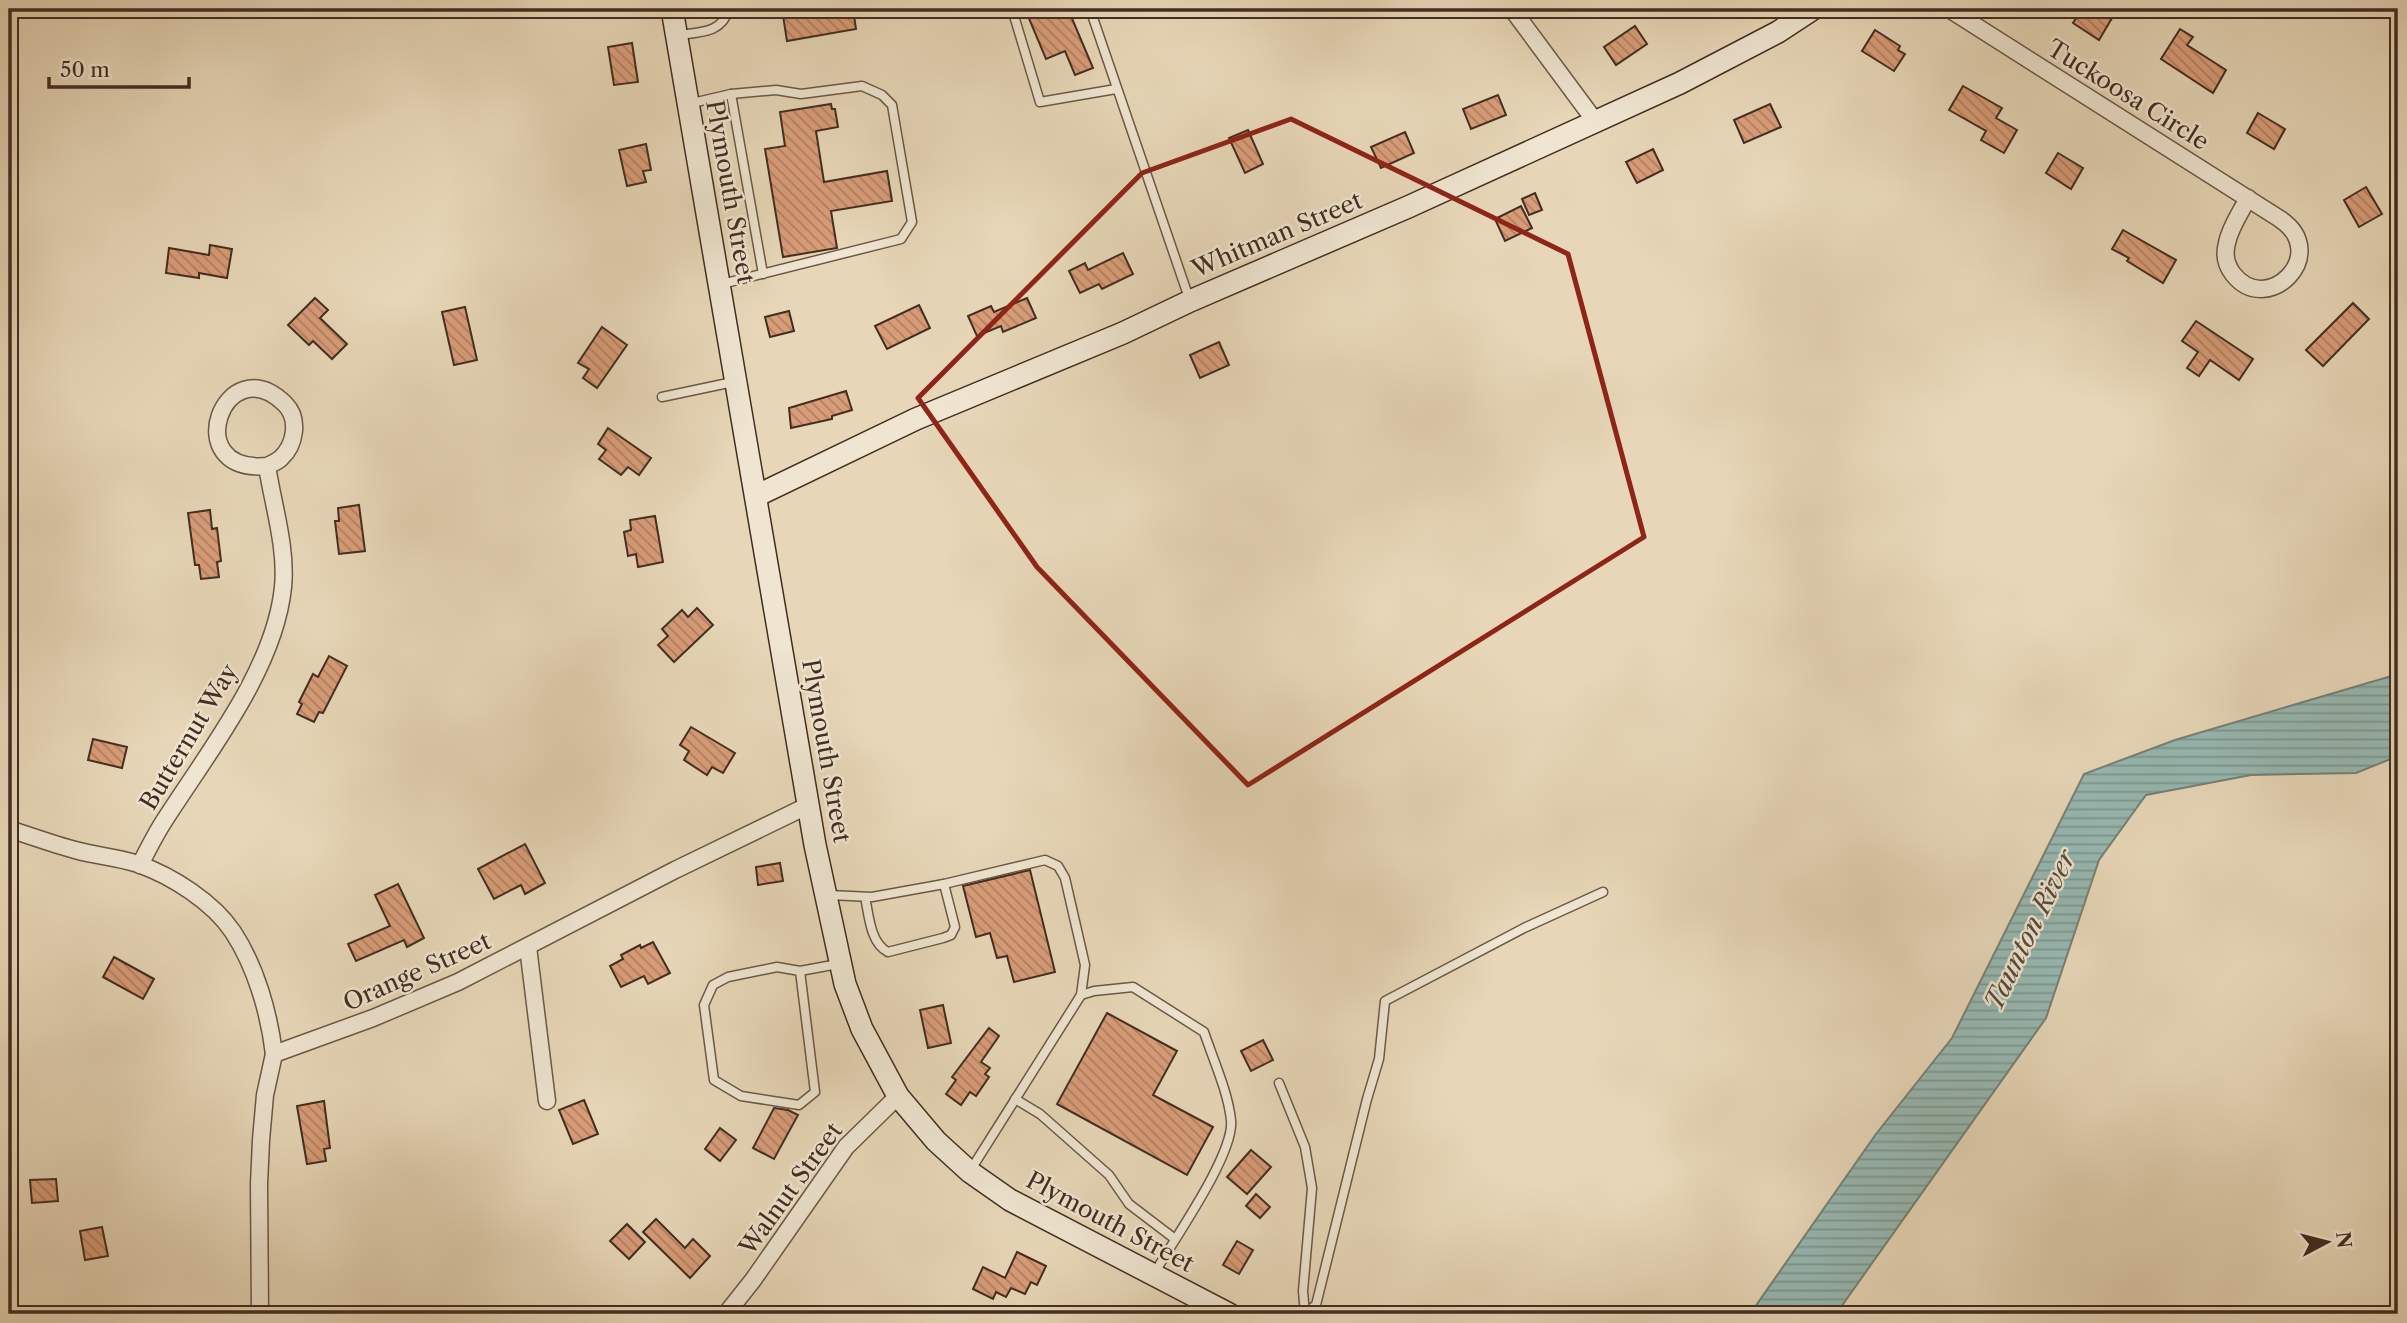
<svg xmlns="http://www.w3.org/2000/svg" width="2407" height="1323" viewBox="0 0 2407 1323" font-family="'Libre Caslon Text',serif">
	<style>
		.water { fill: url(#water-rules); stroke: #758178; stroke-width: 2 }
		.building { fill: url(#building-back-hatch); stroke: #432d20; stroke-width: 2 }
		.lines { fill: none; stroke-linecap: round; stroke-linejoin: round }
		.lane-casing { stroke: #6c5846; stroke-width: 11 }
		.street-casing { stroke: #6c5846; stroke-width: 19 }
		.secondary-casing { stroke: #432d20; stroke-width: 24 }
		.lane { stroke: #efe5d1; stroke-width: 8 }
		.street { stroke: #efe5d1; stroke-width: 16 }
		.secondary { stroke: #efe5d1; stroke-width: 21 }
		.marked { fill: none; stroke: #8f2418; stroke-width: 5; stroke-linejoin: round }
		.labels { text-anchor: middle; stroke-width: 5; stroke-linejoin: round; paint-order: stroke }
		.street-label { font-size: 24px; fill: #432d20; stroke: #efe5d1 }
		.water-label { font-size: 26px; font-style: italic; fill: #54493d; stroke: #efe5d1 }
	</style>
	<defs>
		<pattern id="water-rules" width="6" height="5" patternUnits="userSpaceOnUse" patternTransform="scale(1.75)"><rect width="6" height="5" fill="#97b9b3"/><path d="M0 2.5h6" fill="none" stroke="#7d9791"/></pattern>
		<pattern id="building-back-hatch" width="6" height="6" patternUnits="userSpaceOnUse" patternTransform="scale(1.75)"><rect width="6" height="6" fill="#d99d79"/><path d="M-1 5l2 2M0 0l6 6M5-1l2 2" fill="none" stroke="#b28063"/></pattern>
	</defs>
	<rect width="100%" height="100%" fill="#e7d7b8"/>
	<filter id="stains"><feTurbulence type="fractalNoise" baseFrequency=".00286" numOctaves="4"/><feColorMatrix values="0 0 0 0 .2 0 0 0 0 .09 0 0 0 0 .02 0 0 0 .5 -.17"/></filter>
	<radialGradient id="worn" r=".72"><stop offset=".6" stop-color="#630" stop-opacity="0"/><stop offset="1" stop-color="#630" stop-opacity=".3"/></radialGradient>
	<path class="water" d="M2398,674V756L2356,773L2251,775L2146,795L2099,860L2046,1018L1836,1314H1750L1876,1134L1952,1038L2084,774L2175,740Z"/>
	<g class="building">
		<path d="M782,9H853L856,29L787,41Z"/>
		<path d="M1025,9H1068L1093,68L1075,75L1065,51L1046,59Z"/>
		<path d="M2082,9H2098L2112,18L2099,40L2073,23Z"/>
		<path d="M1635,26L1647,44L1616,65L1604,47Z"/>
		<path d="M2180,29L2193,37L2187,45L2226,70L2213,93L2161,59Z"/>
		<path d="M1875,30L1900,46L1898,50L1905,54L1894,71L1862,51Z"/>
		<path d="M632,43L638,82L614,85L608,47Z"/>
		<path d="M1963,86L2002,108L1996,118L2017,130L2004,153L1981,140L1986,131L1949,110Z"/>
		<path d="M1498,95L1506,115L1471,129L1463,109Z"/>
		<path d="M831,104L832,109H835L838,127L816,131L824,182L887,171L892,201L831,211L837,248L783,257L765,149L785,146L780,112Z"/>
		<path d="M1770,104L1781,127L1744,143L1734,120Z"/>
		<path d="M2258,113L2285,129L2274,149L2247,133Z"/>
		<path d="M1248,130L1263,164L1245,173L1229,138Z"/>
		<path d="M1405,132L1414,153L1381,168L1371,147Z"/>
		<path d="M646,144L651,170L643,171L646,182L627,186L619,150Z"/>
		<path d="M1653,149L1663,170L1637,183L1626,162Z"/>
		<path d="M2058,153L2083,168L2071,189L2046,173Z"/>
		<path d="M2366,187L2382,214L2359,227L2344,200Z"/>
		<path d="M1535,193L1542,210L1529,215L1522,199Z"/>
		<path d="M1521,206L1532,228L1505,241L1495,219Z"/>
		<path d="M2123,230L2176,260L2163,283L2127,261L2129,258L2112,249Z"/>
		<path d="M210,245L232,249L227,278L199,273V278L166,273L169,248L209,255Z"/>
		<path d="M1123,253L1133,274L1102,289L1099,284L1080,293L1069,271L1085,263L1088,270Z"/>
		<path d="M315,298L328,310L320,318L347,344L332,359L313,341L309,345L288,325Z"/>
		<path d="M1027,298L1036,318L1003,332L1001,326L977,336L968,316L991,306L994,312Z"/>
		<path d="M2353,303L2369,319L2323,366L2306,350Z"/>
		<path d="M919,305L930,328L887,349L875,326Z"/>
		<path d="M465,307L477,360L454,365L442,312Z"/>
		<path d="M789,311L794,331L770,337L765,317Z"/>
		<path d="M2196,321L2253,359L2239,380L2210,360L2199,376L2187,368L2198,352L2182,341Z"/>
		<path d="M602,327L627,345L597,388L583,378L589,369L578,363Z"/>
		<path d="M1219,342L1229,365L1200,378L1190,355Z"/>
		<path d="M846,391L852,410L832,416V419L791,428L789,408Z"/>
		<path d="M608,428L651,458L639,475L628,467L621,475L599,459L606,450L598,444Z"/>
		<path d="M359,505L365,551L339,554L335,521H339L338,508Z"/>
		<path d="M210,510L212,529L217,528L221,561L217,562L219,577L201,579L199,565H195L188,513Z"/>
		<path d="M655,516L663,562L638,567L636,554L628,556L624,532L631,530L630,520Z"/>
		<path d="M697,608L713,625L674,662L658,645L668,636L662,629L682,610L688,617Z"/>
		<path d="M329,656L347,666L323,713L319,712L314,722L297,714L302,704L299,702L313,674L318,677Z"/>
		<path d="M691,727L735,753L723,773L712,767L707,775L684,760L689,751L680,745Z"/>
		<path d="M93,739L127,747L122,768L88,760Z"/>
		<path d="M525,844L545,883L525,894L521,885L494,899L478,869Z"/>
		<path d="M780,863L783,881L758,885L756,867Z"/>
		<path d="M1030,870L1055,972L1014,982L1007,956L997,958L990,933L976,937L963,886Z"/>
		<path d="M398,884L424,938L407,947L404,940L356,961L348,944L390,926L375,895Z"/>
		<path d="M653,942L670,973L648,984L644,976L621,987L610,966L623,959L621,955L640,945L641,948Z"/>
		<path d="M114,957L154,979L143,999L103,977Z"/>
		<path d="M943,1005L951,1043L928,1048L920,1010Z"/>
		<path d="M1107,1013L1177,1051L1153,1095L1213,1127L1187,1175L1057,1104Z"/>
		<path d="M989,1028L999,1036L981,1062L990,1068L985,1074L989,1077L976,1096L970,1092L961,1105L946,1094L956,1080L952,1077Z"/>
		<path d="M1263,1040L1273,1060L1251,1071L1241,1051Z"/>
		<path d="M584,1100L598,1134L573,1144L559,1110Z"/>
		<path d="M324,1101L330,1148L324,1149L326,1161L307,1164L297,1106Z"/>
		<path d="M774,1108L788,1110L798,1115L774,1159L753,1148Z"/>
		<path d="M720,1128L736,1140L720,1161L705,1149Z"/>
		<path d="M1251,1150L1271,1167L1247,1194L1227,1177Z"/>
		<path d="M56,1179L58,1201L32,1203L30,1180Z"/>
		<path d="M1256,1194L1270,1207L1260,1218L1246,1206Z"/>
		<path d="M656,1219L685,1248L693,1239L710,1256L690,1278L643,1232Z"/>
		<path d="M627,1224L645,1242L629,1259L610,1241Z"/>
		<path d="M102,1227L108,1256L85,1260L80,1231Z"/>
		<path d="M1237,1241L1253,1250L1239,1274L1223,1265Z"/>
		<path d="M1017,1252L1046,1266L1037,1285L1031,1282L1025,1294L1011,1288L1006,1297L996,1292L993,1299L973,1289L983,1267L1005,1278Z"/>
	</g>
	<g class="lines">
		<defs>
			<g id="lane">
				<path d="M1012,9L1040,102L1116,89"/>
				<path d="M1090,9L1190,301"/>
				<path d="M679,35C701,32 722,33 729,9"/>
				<path d="M731,94L763,274"/>
				<path d="M688,104L731,94L776,90L801,94L862,86L882,95L892,105L912,222L901,239L722,284"/>
				<path d="M662,397L733,382"/>
				<path d="M944,884L1045,860L1058,866L1065,878L1085,965L1081,995L970,1171"/>
				<path d="M829,895L872,897L944,884L955,927L951,935L943,938L888,952C870,943 869,915 865,897"/>
				<path d="M800,971L777,967L728,977L713,985L704,1005L714,1080L741,1096L799,1105L815,1092L800,971L838,964"/>
				<path d="M1081,995L1094,991L1133,987L1204,1032C1213,1059 1228,1092 1231,1120C1235,1154 1172,1242 1154,1274"/>
				<path d="M1279,1083L1305,1147L1312,1188L1303,1291L1305,1314"/>
				<path d="M1015,1099L1040,1114L1109,1175L1129,1204L1175,1239"/>
				<path d="M1305,1313L1316,1305L1367,1099L1379,1059L1385,1001L1524,928L1603,892"/>
			</g>
			<g id="street">
				<path d="M1512,9L1595,121"/>
				<path d="M1949,9L2280,219C2332,254 2267,318 2233,274C2226,265 2224,254 2227,243C2230,227 2241,212 2248,198"/>
				<path d="M9,829C31,836 53,844 75,850C96,856 117,857 138,864C172,876 213,902 233,932C256,967 269,1013 274,1054"/>
				<path d="M140,865C148,849 156,833 166,818C209,751 275,668 283,587C287,548 273,505 267,466C271,464 277,462 281,458C295,445 300,419 285,404C225,345 177,474 267,466"/>
				<path d="M528,947L547,1101"/>
				<path d="M260,1314L259,1184L261,1140L265,1095L274,1054L373,1018L458,982L675,870L809,805"/>
				<path d="M726,1314L753,1280L846,1147L898,1096"/>
			</g>
			<g id="secondary">
				<path d="M672,9L815,845L845,984L862,1029L898,1096L936,1141L970,1172L1010,1200L1229,1314"/>
				<path d="M756,496L916,419L1123,333L1190,301L1408,207L1680,83L1778,32L1813,9"/>
			</g>
		</defs>
		<use href="#lane" class="lane-casing"/>
		<use href="#street" class="street-casing"/>
		<use href="#secondary" class="secondary-casing"/>
		<use href="#lane" class="lane"/>
		<use href="#street" class="street"/>
		<use href="#secondary" class="secondary"/>
	</g>
	<path class="marked" d="M1291,119L1568,254L1644,537L1248,785L1037,567L918,398L1142,173Z"/>
	<g class="labels">
		<g class="street-label">
			<text transform="translate(2128 95) rotate(32)" y="8">Tuckoosa Circle</text>
			<text transform="translate(730 192) rotate(80)" y="8">Plymouth Street</text>
			<text transform="translate(1277 235) rotate(-23)" y="8">Whitman Street</text>
			<text transform="translate(189 737) rotate(-59)" y="8">Butternut Way</text>
			<text transform="translate(826 751) rotate(80)" y="8">Plymouth Street</text>
			<text transform="translate(417 972) rotate(-24)" y="8">Orange Street</text>
			<text transform="translate(791 1189) rotate(-54)" y="8">Walnut Street</text>
			<text transform="translate(1110 1222) rotate(28)" y="8">Plymouth Street</text>
		</g>
		<g class="water-label">
			<text transform="translate(2030 930) rotate(-64)" y="9">Taunton River</text>
		</g>
	</g>
	<rect width="2407" height="1323" fill="none" stroke="#e7d7b8" stroke-width="35"/>
	<rect x="10" y="10" width="2386" height="1302" fill="none" stroke="#432d20" stroke-width="3.5"/>
	<rect x="18" y="18" width="2372" height="1288" fill="none" stroke="#432d20" stroke-width="2"/>
	<g transform="translate(2327 1242) rotate(83)" stroke="#efe5d1" stroke-width="5" paint-order="stroke">
	<path d="M0-5L12 26L0 18L-12 26Z" fill="#432d20"/>
	<text y="-10" font-size="19" font-weight="bold" text-anchor="middle" fill="#432d20">N</text>
	</g>
	<path d="M49 77v10h140v-10" fill="none" stroke="#432d20" stroke-width="3.5"/>
	<text x="60" y="77" font-size="21" fill="#432d20" stroke="#efe5d1" stroke-width="5" paint-order="stroke">50 m</text>
	<rect width="100%" height="100%" filter="url(#stains)"/>
	<rect width="100%" height="100%" fill="url(#worn)"/>
</svg>
